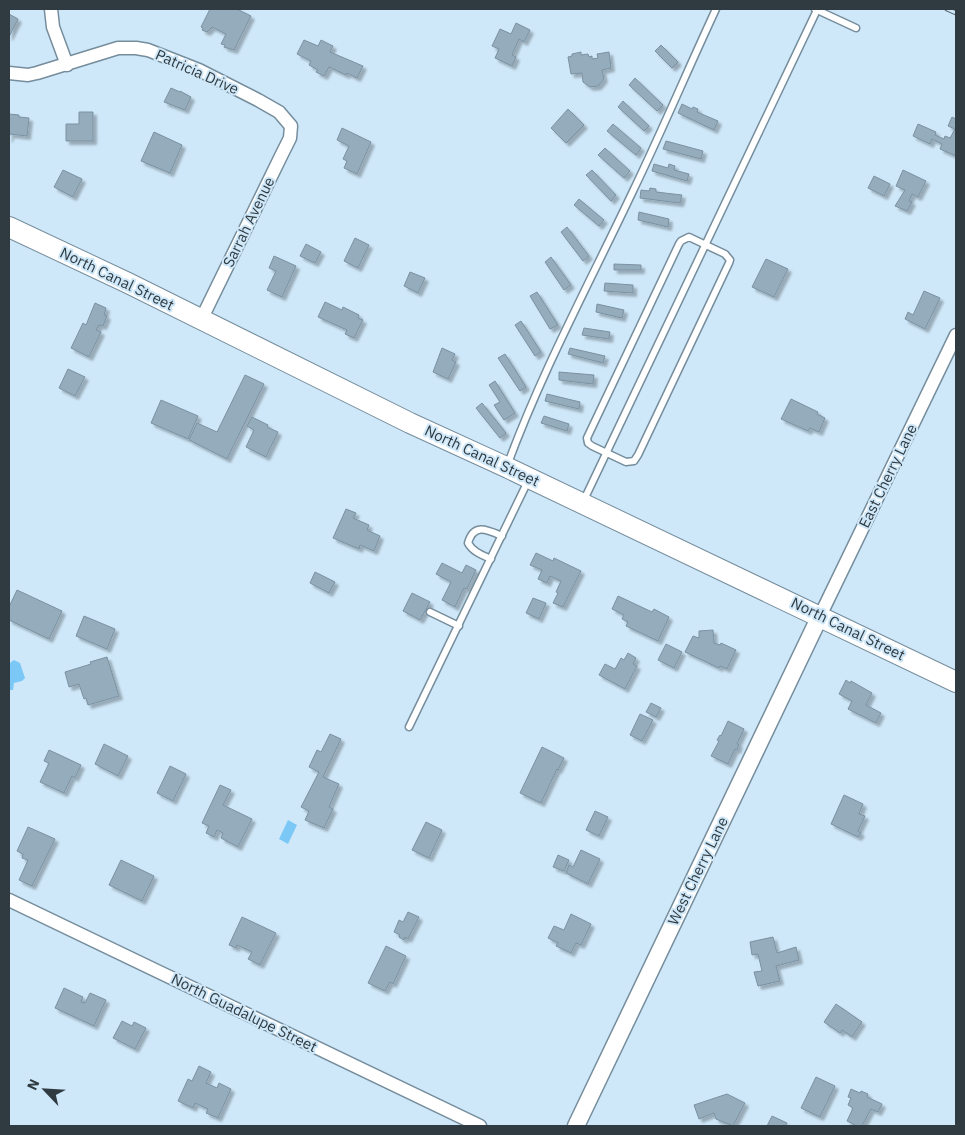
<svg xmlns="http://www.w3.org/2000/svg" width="965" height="1135" viewBox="0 0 965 1135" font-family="'IBM Plex Sans',sans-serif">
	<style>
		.water { fill: #7bc8f6 }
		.building { fill: #94acbc; stroke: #7a91a1; filter: url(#shadow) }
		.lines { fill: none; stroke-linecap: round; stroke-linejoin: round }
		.service-casing { stroke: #758d9c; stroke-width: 9 }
		.minor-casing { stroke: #758d9c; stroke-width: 15 }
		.tertiary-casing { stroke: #758d9c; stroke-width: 19 }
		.primary-casing { stroke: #758d9c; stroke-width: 22 }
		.service { stroke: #fff; stroke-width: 6 }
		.minor { stroke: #fff; stroke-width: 12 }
		.tertiary { stroke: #fff; stroke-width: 16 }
		.primary { stroke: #fff; stroke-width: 20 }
		.rail-casing { stroke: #5c6b74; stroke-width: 5 }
		.rail { stroke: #cfe8f9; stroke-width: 3; stroke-dasharray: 9; stroke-linecap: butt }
		.labels { text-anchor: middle; stroke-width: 4; stroke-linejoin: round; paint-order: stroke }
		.street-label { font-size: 15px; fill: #303b41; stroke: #cfe8f9 }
	</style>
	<defs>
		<filter id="shadow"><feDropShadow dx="3.5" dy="3.5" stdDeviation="1" flood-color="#0004"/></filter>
	</defs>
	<rect width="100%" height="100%" fill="#cfe8f9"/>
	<g class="water">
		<path d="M14,660L20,663L25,678L22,681L14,683L13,690H9V665L11,662Z"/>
		<path d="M288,820L297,825L288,844L279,839Z"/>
	</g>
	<g class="building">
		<path d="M210,9H237L251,16L234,50L224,47L225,45L221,44L226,34L212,27L207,32L202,30L203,28L201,27Z"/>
		<path d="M9,14L18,19L9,37Z"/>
		<path d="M516,23L530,30L524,42L519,39L512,55L516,57L512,66L495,58L499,49L492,46L500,29L511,34Z"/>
		<path d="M304,40L318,46L321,40L333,46L330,52L363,66L357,78L347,73L346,75L329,67L324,76L316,72L318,70L309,65L311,61L297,54Z"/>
		<path d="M661,45L678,62L672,68L655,51Z"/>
		<path d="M581,52V55L588,54L589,57L592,56V59L598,58L597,54L609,52L611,68L602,70L604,79L598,86L590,87L583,82L582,73L571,74L568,57L572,56V54Z"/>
		<path d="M635,78L663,105L657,111L629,85Z"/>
		<path d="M171,88L180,92V91L191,97L185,110L164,102Z"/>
		<path d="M623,101L649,126L644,131L618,107Z"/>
		<path d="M682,104L692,109L693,107L698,109L697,112L718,121L714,130L678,113Z"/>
		<path d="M568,109L584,125L566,143L551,128Z"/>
		<path d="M79,112H93V141H66V124H79Z"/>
		<path d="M9,114L19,115V117L29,118L27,136L10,134L9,139Z"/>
		<path d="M952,117L956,119V156L940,149L942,144L932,139L930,144L913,136L918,124L936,132L935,135L944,139L945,136L950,138L955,129L948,126Z"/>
		<path d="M613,124L641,148L636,155L607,131Z"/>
		<path d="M342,128L371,142L357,174L344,168L347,161L343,159L349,146L337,140Z"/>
		<path d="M154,132L182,145L170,173L141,161Z"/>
		<path d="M666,141L703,151L701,159L663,149Z"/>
		<path d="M605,148L630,171L624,178L598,155Z"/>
		<path d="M654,164L668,168L669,164L675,166L674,170L689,174L687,181L652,171Z"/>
		<path d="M63,170L82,179L73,197L54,187Z"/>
		<path d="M592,170L616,195L611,201L586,175Z"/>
		<path d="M903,170L926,181L918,197L912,194L909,201L912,202L907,211L895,206L905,190L896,186Z"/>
		<path d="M874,176L890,184L884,196L868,188Z"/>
		<path d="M650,188L656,189V192L682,195L680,203L640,198L641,190L649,191Z"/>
		<path d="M579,199L604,220L599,226L574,205Z"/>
		<path d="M639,212L669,219L668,227L638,220Z"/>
		<path d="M567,227L589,256L583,261L561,232Z"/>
		<path d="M355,238L369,245L358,268L344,261Z"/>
		<path d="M306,244L321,252L315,263L300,256Z"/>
		<path d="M274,256L296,266L282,297L267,290L276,271L269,268Z"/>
		<path d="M551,257L571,285L564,290L545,262Z"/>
		<path d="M766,259L788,269L774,297L752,287Z"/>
		<path d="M614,264L641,265V270H614Z"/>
		<path d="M410,272L425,278L418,293L404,286Z"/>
		<path d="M605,283L633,285V293L604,291Z"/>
		<path d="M924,291L940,298L925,329L905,319L908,312L913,315Z"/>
		<path d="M537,292L558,325L550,329L530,296Z"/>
		<path d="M325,302L342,310L343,307L359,315L358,318L363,320L354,338L345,334L347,330L318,317Z"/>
		<path d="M95,303L106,308L104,315L107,316L103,326L99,325L96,330L101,332L89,357L71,348L83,323L86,325Z"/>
		<path d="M597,304L624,310L622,318L596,312Z"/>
		<path d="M521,321L541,352L535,356L515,325Z"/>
		<path d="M584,328L610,332L609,339L582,335Z"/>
		<path d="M442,348L455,354L452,360L456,362L448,379L433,372Z"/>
		<path d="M570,348L605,356L603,363L568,354Z"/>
		<path d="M505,354L526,387L520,391L498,358Z"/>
		<path d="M68,369L85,377L75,396L59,388Z"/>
		<path d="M559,372L594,375L593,384L559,380Z"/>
		<path d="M245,375L264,384L227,459L189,440L197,423L217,432Z"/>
		<path d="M495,381L515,413L504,420L494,405L500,402L489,385Z"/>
		<path d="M547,394L580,402L579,409L545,401Z"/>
		<path d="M791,399L818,412L817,414L825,418L819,432L810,428L808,431L781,419Z"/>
		<path d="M161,400L198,416L188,439L151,423Z"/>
		<path d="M482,403L506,433L500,438L476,408Z"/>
		<path d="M544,416L569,424L567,431L541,423Z"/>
		<path d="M252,417L268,425L267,427L278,432L266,457L246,447L254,430L247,426Z"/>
		<path d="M346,509L356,513L353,518L369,525L367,530L380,536L374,551L360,545L359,549L333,538Z"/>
		<path d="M536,553L553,561L554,558L581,571L563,607L553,603L558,593L556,592L561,581L550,576L547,583L538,579L542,570L530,565Z"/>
		<path d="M442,563L462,573L466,565L476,570L467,589L464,588L455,607L442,600L451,582L436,574Z"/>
		<path d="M315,572L335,582L329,593L310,583Z"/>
		<path d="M17,590L62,611L49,639L9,620V607Z"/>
		<path d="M412,593L430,602L420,620L403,611Z"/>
		<path d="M618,596L652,612L654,609L669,617L658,641L626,626L628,622L622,619L624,615L612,609Z"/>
		<path d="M533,598L546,603L539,619L526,613Z"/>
		<path d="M84,616L115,629L107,649L76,636Z"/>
		<path d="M713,630L714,643L720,645L721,643L736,650L727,669L720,666L719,668L685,652L693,636L699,638V631Z"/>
		<path d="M666,644L682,652L674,668L658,660Z"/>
		<path d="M628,653L636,658L633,664L637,666L625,689L599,675L605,664L615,669L621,658L624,660Z"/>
		<path d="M107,657L119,696L88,705L86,698L84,699L79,684L69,687L65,672L91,664L90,662Z"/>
		<path d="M846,680L850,683L851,681L872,693L866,705L881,713L876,723L848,709L852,701L839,694Z"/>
		<path d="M651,703L661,708L656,717L646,712Z"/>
		<path d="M640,714L653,720L642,741L630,735Z"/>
		<path d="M728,721L744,729L737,744H739L737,750L735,749L728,764L711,756L719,741L717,740L720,735L721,736Z"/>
		<path d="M330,734L341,739L323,777L339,784L329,807L333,809L324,828L305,820L309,811L301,807L319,772L309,767L317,750L321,752Z"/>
		<path d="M104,744L128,756L118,776L95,764Z"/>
		<path d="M542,747L564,758L558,770L557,769L541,803L520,793Z"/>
		<path d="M49,750L81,765L75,778L72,776L64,793L40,782L49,763L44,761Z"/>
		<path d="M170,766L186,774L173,801L157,793Z"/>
		<path d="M220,785L231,790L223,805L252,819L238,847L221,838L223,833L217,830L214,837L206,833L209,826L202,823Z"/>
		<path d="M844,795L863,804L859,814L865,816L858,831L861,833L858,837L831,824Z"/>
		<path d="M595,811L608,817L599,836L586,830Z"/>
		<path d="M426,822L442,830L429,858L412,850Z"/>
		<path d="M28,827L55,839L32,886L19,880L28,860L22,858L23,854L17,851Z"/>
		<path d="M581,850L600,859L588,884L566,873L569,865L573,867Z"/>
		<path d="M558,855L569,860L564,871L553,867Z"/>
		<path d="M121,860L154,876L142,901L109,885Z"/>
		<path d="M408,912L419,917L408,939L405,937L404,940L399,937L400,935L394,932L399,920L403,922Z"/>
		<path d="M571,914L591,924L581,945L576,943L571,953L556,946L558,943L548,938L554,926L564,930Z"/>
		<path d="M242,917L276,933L260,965L248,959L252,952L237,945L236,948L229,945Z"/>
		<path d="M773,937L777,953L796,947L799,960L776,966L780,981L758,986L754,972L762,971L758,954L752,955L750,942Z"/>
		<path d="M386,946L406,956L393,984L390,982L385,991L368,983Z"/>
		<path d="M64,988L83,997L81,1002L85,1003L90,993L106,1000L94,1026L55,1008Z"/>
		<path d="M836,1004L862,1022L852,1037L842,1030L840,1033L824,1022Z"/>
		<path d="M122,1021L132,1026L134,1022L146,1028L135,1049L113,1038Z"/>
		<path d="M199,1066L211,1072L206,1083L217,1088L219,1083L231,1089L218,1118L206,1113L208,1109L195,1103L193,1108L178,1101L188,1079L192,1081Z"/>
		<path d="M816,1077L835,1086L820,1117L801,1108Z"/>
		<path d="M851,1089L860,1093L861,1091L868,1094L867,1097L882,1104L878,1112L871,1109L862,1126H857L847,1121L853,1108L848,1105L851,1098L848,1097Z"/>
		<path d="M727,1094L745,1103L733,1126L716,1119L714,1113L699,1119L694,1105Z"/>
		<path d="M772,1116L787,1123L785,1126H767Z"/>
	</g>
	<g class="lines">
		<defs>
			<g id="service">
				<path d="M815,9L856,28"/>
				<path d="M689,237L725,254L730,260L729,263L638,455L634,461L626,462L592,446L588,443L587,438L679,244L681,241Z"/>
				<path d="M507,466C542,371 590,282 633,191C662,131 688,69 716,9"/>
				<path d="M583,502L817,10"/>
				<path d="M491,559C482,555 473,552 468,543C474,522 488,530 502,536"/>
				<path d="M430,612L459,626"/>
				<path d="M409,727L528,481"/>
			</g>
			<g id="minor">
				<path d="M51,9L53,27L67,65"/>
				<path d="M9,73L28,75L37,73L118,48H136L148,50L199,70L258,100L279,112L291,126L290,138L282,154L201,320"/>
				<path d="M820,616L956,335"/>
				<path d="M9,900L480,1126"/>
			</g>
			<path id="tertiary" d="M576,1126L820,616"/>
			<path id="primary" d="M9,227L128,283L410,423L506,467L956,682"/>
		</defs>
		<use href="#service" class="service-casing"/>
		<use href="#minor" class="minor-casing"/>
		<use href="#tertiary" class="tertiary-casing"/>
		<use href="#primary" class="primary-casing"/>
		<use href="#service" class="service"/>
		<use href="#minor" class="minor"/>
		<use href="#tertiary" class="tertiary"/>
		<use href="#primary" class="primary"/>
		<defs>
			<path id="rail" d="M947,9L956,13"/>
		</defs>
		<use href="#rail" class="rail-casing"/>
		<use href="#rail" class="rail"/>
	</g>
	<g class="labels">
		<g class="street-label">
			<text transform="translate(197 72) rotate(24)" y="5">Patricia Drive</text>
			<text transform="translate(249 222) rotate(-64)" y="5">Sarrah Avenue</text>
			<text transform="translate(117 279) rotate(26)" y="5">North Canal Street</text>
			<text transform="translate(482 456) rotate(25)" y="5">North Canal Street</text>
			<text transform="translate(888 476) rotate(-64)" y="5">East Cherry Lane</text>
			<text transform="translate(848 629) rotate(26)" y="5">North Canal Street</text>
			<text transform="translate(698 871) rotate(-64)" y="5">West Cherry Lane</text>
			<text transform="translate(244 1013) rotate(26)" y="5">North Guadalupe Street</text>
		</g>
	</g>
	<rect width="965" height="1135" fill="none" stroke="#303b41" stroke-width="20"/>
	<g transform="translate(45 1090) rotate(295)" stroke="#cfe8f9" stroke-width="4" paint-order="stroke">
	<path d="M0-4L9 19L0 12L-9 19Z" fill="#303b41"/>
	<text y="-8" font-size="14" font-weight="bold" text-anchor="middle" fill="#303b41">N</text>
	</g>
</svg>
